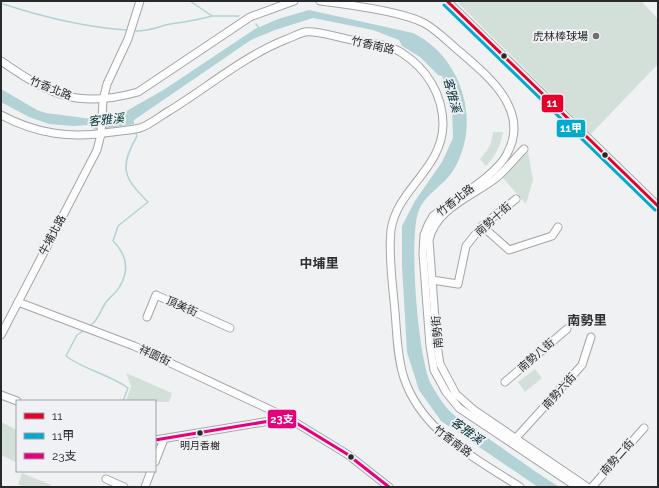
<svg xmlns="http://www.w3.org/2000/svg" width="659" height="488" viewBox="0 0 659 488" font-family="Raleway,'Noto Sans TC',sans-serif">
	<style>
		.green { fill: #d3dfd9 }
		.water { fill: #b2d2d5 }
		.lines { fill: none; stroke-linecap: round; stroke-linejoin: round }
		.stream { stroke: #b2d2d5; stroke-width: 1.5 }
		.minor-casing { stroke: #a4a5a7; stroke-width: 9 }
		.minor { stroke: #fdfdfd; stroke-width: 7 }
		.bus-1-casing { stroke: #eff1f4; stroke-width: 6 }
		.bus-2-casing { stroke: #eff1f4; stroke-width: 6 }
		.bus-3-casing { stroke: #eff1f4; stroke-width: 6 }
		.bus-1 { stroke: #e4002b; stroke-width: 3 }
		.bus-2 { stroke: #00a9ce; stroke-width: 3 }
		.bus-3 { stroke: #e5007d; stroke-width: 3 }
		.poi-dot { fill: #6e6f70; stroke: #eff1f4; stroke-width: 1.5 }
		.bus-dot { fill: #28292a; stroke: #eff1f4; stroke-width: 1.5 }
		.labels { text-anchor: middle; stroke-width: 4; stroke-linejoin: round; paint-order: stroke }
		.bus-label { font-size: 10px; fill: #28292a; stroke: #eff1f4 }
		.poi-label { font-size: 11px; fill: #28292a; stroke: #eff1f4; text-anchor: end }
		.street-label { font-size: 11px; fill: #28292a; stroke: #eff1f4 }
		.water-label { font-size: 12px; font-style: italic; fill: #023033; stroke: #eff1f4 }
		.quarter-label { font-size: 13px; font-weight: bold; fill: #2f3032; stroke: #eff1f4 }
		.line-badge { stroke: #eff1f4; stroke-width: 1.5 }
		.badge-label { font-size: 11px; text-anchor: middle; font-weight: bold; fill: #fff }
	</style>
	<rect width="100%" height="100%" fill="#f0f1f3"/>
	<g class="green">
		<path d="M460,1H641L658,19V64L591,134L458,3Z"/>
		<path d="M493,132H503C500,147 496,155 486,166L480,159C488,150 492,144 493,132Z"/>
		<path d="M528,152L533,180L526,204L502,177Z"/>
		<path d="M535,369L542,378L525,392L518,382Z"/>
		<path d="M126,373L172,393L169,402L126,401L131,386Z"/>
		<path d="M1,422L17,430V463L1,455Z"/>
		<path d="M22,473L51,485L50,487H25L18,484Z"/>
	</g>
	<path class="water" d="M309,10L413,33C462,57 482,122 454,169C445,185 426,193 419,210C408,235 418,359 431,384C436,393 446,409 454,415C465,424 477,432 489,439C512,455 535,472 559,487H538L441,421L419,390L407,352L402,266V226L415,201L442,162L453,138L452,106L442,76L438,75L420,57L402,46L399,40L373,30L313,18L275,30L251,40L134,120V124L96,130L88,125L73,126L49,124L29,117L1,102V89L37,110L46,113L92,119L97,122L123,113L165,89L255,29L278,19Z"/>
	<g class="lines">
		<g class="stream">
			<path d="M190,1L212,16H239"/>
			<path d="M3,4C43,17 83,27 126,30"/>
			<path d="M256,24L259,28"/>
			<path d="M136,31C152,31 156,27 170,24C185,22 198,20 212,16"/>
			<path d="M91,325C99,319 100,311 106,302C110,297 117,292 120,286C130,269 126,254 113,241L118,226L148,202C123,177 119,168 137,136L135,131"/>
			<path d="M83,331L77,335L66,356C84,370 109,374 128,388L123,401"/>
		</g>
		<defs>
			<g id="minor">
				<path d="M320,1C345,4 403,12 424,23C437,30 448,42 459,51C488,76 531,110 507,154C496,176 454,199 433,216L428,225L424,235L423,254L430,346L434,370L446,392L459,408L577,487"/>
				<path d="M447,1L658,206"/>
				<path d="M1,61C50,95 78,109 138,92L250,17L294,1"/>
				<path d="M1,115C37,134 71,139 112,132C121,131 131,130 140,128C150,125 160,116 169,111C208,87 244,56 287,39C293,37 299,33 305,32C316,30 340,38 352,40C369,43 388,44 402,53C427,69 443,95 443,125C442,169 397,189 391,230C388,255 393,287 395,312C397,333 397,357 404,378C422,432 475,458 520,487"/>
				<path d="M524,149C515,158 506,170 496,178C473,196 436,208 429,240L437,345L440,364L456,394L474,410L587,487"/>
				<path d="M482,226L509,250L552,236L558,227"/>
				<path d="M432,280L458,284L466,246L482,226L516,199"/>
				<path d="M18,302L134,346L288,418"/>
				<path d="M147,317L156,295L230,328"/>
				<path d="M1,335L97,150L101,134L103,100L107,84L128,39L140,1"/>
				<path d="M505,382L567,329"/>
				<path d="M1,395L17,401"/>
				<path d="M516,438L582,365L591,337"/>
				<path d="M155,440L288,418L347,454L389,487"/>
				<path d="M155,462L164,439"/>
				<path d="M106,479L124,487"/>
				<path d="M145,487L151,471"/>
				<path d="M592,487L644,428"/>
			</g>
		</defs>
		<use href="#minor" class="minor-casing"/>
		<use href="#minor" class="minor"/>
		<defs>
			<path id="bus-1" d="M447,1L658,206"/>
			<path id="bus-2" d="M444,5L655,210"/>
			<path id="bus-3" d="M155,440L288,418L347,454L389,487"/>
		</defs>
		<use href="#bus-1" class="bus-1-casing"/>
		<use href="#bus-2" class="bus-2-casing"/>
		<use href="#bus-3" class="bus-3-casing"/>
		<use href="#bus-1" class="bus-1"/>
		<use href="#bus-2" class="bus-2"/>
		<use href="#bus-3" class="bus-3"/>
	</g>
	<circle class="poi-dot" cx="596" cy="36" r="4"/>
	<g class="bus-dot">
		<circle cx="504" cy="56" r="3.5"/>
		<circle cx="605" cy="155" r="3.5"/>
		<circle cx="200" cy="433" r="3.5"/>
		<circle cx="351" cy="457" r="3.5"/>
	</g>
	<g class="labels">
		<g class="bus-label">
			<text x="200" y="449">明月香榭</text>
		</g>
		<g class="poi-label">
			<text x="588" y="40">虎林棒球場</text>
		</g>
		<g class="street-label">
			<text transform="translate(373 45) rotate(13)" y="4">竹香南路</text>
			<text transform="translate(51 88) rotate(22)" y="4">竹香北路</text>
			<text transform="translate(455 200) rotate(-38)" y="4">竹香北路</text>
			<text transform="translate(493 219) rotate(-42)" y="4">南勢十街</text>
			<text transform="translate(52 235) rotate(-62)" y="4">牛埔北路</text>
			<text transform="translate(182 306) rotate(24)" y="4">頂美街</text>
			<text transform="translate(437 332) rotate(-95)" y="4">南勢街</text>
			<text transform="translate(155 355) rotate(25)" y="4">祥園街</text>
			<text transform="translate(536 355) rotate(-41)" y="4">南勢八街</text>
			<text transform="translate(559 391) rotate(-48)" y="4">南勢六街</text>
			<text transform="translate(453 441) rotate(37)" y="4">竹香南路</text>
			<text transform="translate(617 457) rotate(-48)" y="4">南勢二街</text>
		</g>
		<g class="water-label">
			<text transform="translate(452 95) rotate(75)" y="4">客雅溪</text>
			<text transform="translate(106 120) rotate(-6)" y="4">客雅溪</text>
			<text transform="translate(467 431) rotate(36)" y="4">客雅溪</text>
		</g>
		<g class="quarter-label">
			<text x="319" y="268">中埔里</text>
			<text x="587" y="325">南勢里</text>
		</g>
	</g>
	<g class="line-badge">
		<rect x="541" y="94" width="23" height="19" rx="4" fill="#e4002b"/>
		<rect x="556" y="119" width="30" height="19" rx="4" fill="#00a9ce"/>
		<rect x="267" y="409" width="30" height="20" rx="4" fill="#e5007d"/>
	</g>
	<g class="badge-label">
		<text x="552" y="107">11</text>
		<text x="571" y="132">11甲</text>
		<text x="282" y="423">23支</text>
	</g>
	<rect width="659" height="488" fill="none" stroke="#28292a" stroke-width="4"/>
	<rect x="16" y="400" width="140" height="72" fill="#eff1f4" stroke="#9fa1a3"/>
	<rect x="24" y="413" width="20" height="6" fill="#e4002b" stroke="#9fa1a3"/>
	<text x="52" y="420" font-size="12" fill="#28292a">11</text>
	<rect x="24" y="433" width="20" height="6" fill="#00a9ce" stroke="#9fa1a3"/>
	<text x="52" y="440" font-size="12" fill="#28292a">11甲</text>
	<rect x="24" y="453" width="20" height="6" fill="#e5007d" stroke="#9fa1a3"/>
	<text x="52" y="460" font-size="12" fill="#28292a">23支</text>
</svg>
